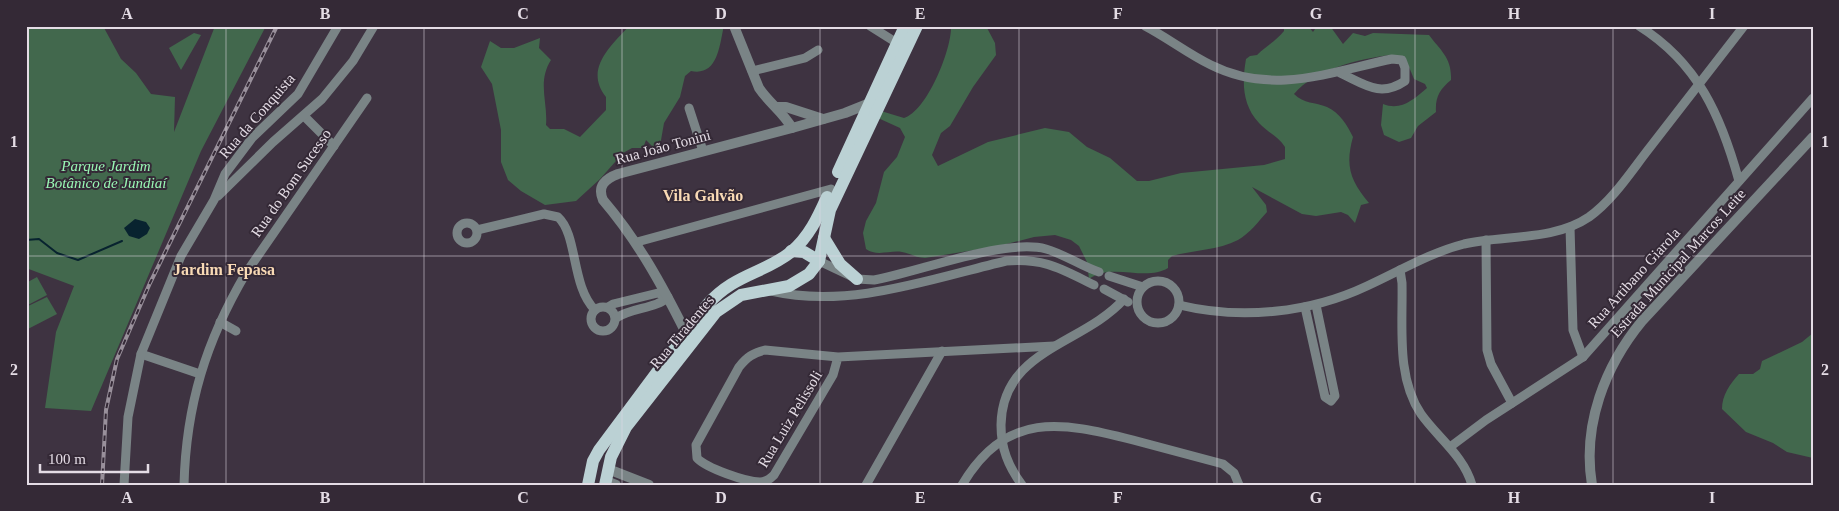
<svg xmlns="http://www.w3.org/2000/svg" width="1839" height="511" viewBox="0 0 1839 511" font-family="'Times New Roman',serif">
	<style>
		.green { fill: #42684d }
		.water { fill: #08232f }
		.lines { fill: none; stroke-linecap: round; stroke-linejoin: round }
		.stream { stroke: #08232f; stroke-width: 2 }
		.minor { stroke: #7a8486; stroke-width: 9 }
		.tertiary { stroke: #7a8486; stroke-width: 10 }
		.primary { stroke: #bbd1d4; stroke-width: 12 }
		.rail-casing { stroke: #99909b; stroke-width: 4 }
		.rail { stroke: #342936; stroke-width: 2; stroke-dasharray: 5.5; stroke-linecap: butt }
		.grid { fill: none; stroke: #e4dce5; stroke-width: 1; stroke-opacity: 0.55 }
		.labels { text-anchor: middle; stroke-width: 4; stroke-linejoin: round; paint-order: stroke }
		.street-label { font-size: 15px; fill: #e4dce5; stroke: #342936 }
		.park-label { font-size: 15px; font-style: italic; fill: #99f7b4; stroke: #342936 }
		.neighbourhood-label { font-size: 16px; font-weight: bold; fill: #f9dab5; stroke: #342936 }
		.neatline { fill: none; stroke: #e4dce5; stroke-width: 2 }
		.grid-label { font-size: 16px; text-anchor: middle; font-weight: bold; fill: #e4dce5 }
	</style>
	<rect width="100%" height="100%" fill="#3e3341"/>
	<g class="green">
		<path d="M26,26H103L121,59L136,73L151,94L175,97L174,132L215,26H266L201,151L91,411L45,408L56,332L74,286L26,268Z"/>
		<path d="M629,26H723V30C719,50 716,76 691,71L685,76L680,97L664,123L660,146L654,148L646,140L643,148H632L623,153L600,179L576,201L545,205L521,191L508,180L501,162V130L492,84L481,67L490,41L501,48H514L540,38L539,48L551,60C537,82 548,102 546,125L550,129H564L580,137L606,110V97C584,69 610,47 629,26Z"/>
		<path d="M951,26H986L995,43L996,55L973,87L950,126L941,133L932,155L938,166L988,142L1045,128L1069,132L1087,147L1110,158L1137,181H1149L1181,173L1264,165L1285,159V147C1278,136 1267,132 1259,123C1242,105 1242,82 1246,59L1250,56L1257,55C1266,46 1276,41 1284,31V26H1308L1313,32L1317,26H1330L1343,44L1353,33L1365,36L1373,33L1429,35C1441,51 1452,58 1451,80C1440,89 1435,97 1436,112L1418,126L1411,138L1399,142L1384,135L1381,125L1383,104C1401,111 1413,100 1427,88L1425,84L1414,79L1409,67L1390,55C1359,59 1315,69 1294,94C1304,104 1315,102 1327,107C1340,113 1347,125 1353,137C1345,166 1350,180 1369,203L1361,205L1355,223L1348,215L1341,212L1316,216L1302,214L1252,187L1266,205L1267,212C1258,222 1250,233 1238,240C1219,250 1193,250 1172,256L1168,260V268C1145,282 1112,262 1089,279L1087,262L1079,246L1071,240L1055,235L1034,237L999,246L925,258C916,258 910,253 902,252C890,250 877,257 866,249L863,233L866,221L876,203L884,172L897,157L905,137L900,128L878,118L881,111L904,118C927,111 952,49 951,26Z"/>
		<path d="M194,33L201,35L181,70L169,48Z"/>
		<path d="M37,277L47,295L26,306V283Z"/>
		<path d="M47,297L57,314L26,330V307Z"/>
		<path d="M1813,333V458L1787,452L1773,443L1746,432L1722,409C1722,395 1730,384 1739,374H1753L1760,369L1762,361L1802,342Z"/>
	</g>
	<path class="water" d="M135,219L146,222L150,228L147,234L139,239L129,236L124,228Z"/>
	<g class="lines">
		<path class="stream" d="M26,240L39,239L57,253L78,260L122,241"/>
		<g class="minor">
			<path d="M870,26L897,43"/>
			<path d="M1145,26C1168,38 1188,54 1211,65C1273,96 1330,72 1392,59L1402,60L1405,68V81C1380,98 1364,84 1340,73"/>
			<path d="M1639,26C1698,63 1721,116 1739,181"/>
			<path d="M752,71L805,58L818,50"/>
			<path d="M689,108L703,151"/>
			<path d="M304,116L334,146"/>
			<path d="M218,196L273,142L322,99L353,61L374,26"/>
			<circle cx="467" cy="233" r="10"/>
			<path d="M1570,227L1573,330L1583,357"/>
			<path d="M477,230L544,214L558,217C578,235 571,286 595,310"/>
			<path d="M1486,240L1487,350L1491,364L1512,403"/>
			<path d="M637,242L831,189"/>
			<path d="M819,261L857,279L874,280C919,272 1005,238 1046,249C1064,254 1081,266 1099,272"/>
			<path d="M1400,270L1402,283C1403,326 1396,377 1421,414C1438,438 1464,456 1472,485"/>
			<path d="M1109,276L1143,287"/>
			<circle cx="1158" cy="302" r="21"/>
			<path d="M1104,289L1128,302"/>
			<path d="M771,291C850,309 930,279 1006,261C1045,258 1061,269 1094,285"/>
			<path d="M1179,305C1241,320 1310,313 1367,286C1400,271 1429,253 1464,244C1504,235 1554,241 1589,217C1614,199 1632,170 1651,146C1682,106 1713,66 1744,26"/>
			<circle cx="603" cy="319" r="12"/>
			<path d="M608,307L613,304L658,293L668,297C656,309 632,307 616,318"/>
			<path d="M1305,307L1325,397L1331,401L1335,396L1316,305"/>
			<path d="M220,322L236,331"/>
			<path d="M141,354L200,374"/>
			<path d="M838,357L833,375L774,475C770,479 766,482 760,482C746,482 706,468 697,458L696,445L739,367C747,357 753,353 765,350L838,357L1054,346"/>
			<path d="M1450,447L1486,420L1583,357L1813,98"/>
			<path d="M124,485L128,417L141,354L181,256L214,200L225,174L252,138L298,94L338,26"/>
			<path d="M184,485C186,405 206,341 246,273L367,98"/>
			<path d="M866,485L942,351"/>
			<path d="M962,485C1006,410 1062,422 1133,440C1163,448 1193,456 1223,464L1234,473L1239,485"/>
			<path d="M1022,485C1008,466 1001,448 1001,425C1002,349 1083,345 1124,299"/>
		</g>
		<g class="tertiary">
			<path d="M734,26L759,88C769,103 783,112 792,128"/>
			<path d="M777,107H786L823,119"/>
			<path d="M686,333C662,285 638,241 603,200C597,186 605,179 618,174L792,128L845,113L870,103"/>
			<path d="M608,469L649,485"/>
			<path d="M606,481L616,485"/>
			<path d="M1592,485C1582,425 1605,366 1642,321L1813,137"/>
		</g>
		<g class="primary">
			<path d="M838,172L905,26"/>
			<path d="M824,238L840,264L857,279"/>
			<path d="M791,251L804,252L819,261"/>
			<path d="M588,485L593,461L599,450L707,305C734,274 763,274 791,252C809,237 818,217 827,197"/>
			<path d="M605,485L611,457L626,427L716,312L741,295L789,286L809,274L819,261L830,210L917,26"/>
		</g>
		<defs>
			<path id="rail" d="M102,485L106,410L117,359L150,283L277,26"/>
		</defs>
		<use href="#rail" class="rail-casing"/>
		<use href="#rail" class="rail"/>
	</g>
	<path class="grid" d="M226,26V485M424,26V485M622,26V485M820,26V485M1019,26V485M1217,26V485M1415,26V485M1613,26V485M26,256H1813"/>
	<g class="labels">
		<g class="street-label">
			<text transform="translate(257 116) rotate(-49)" y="5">Rua da Conquista</text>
			<text transform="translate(663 147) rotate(-15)" y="5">Rua João Tonini</text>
			<text transform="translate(291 183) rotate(-55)" y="5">Rua do Bom Sucesso</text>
			<text transform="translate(1678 263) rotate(-48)" y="5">Estrada Municipal Marcos Leite</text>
			<text transform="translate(1634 278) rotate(-48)" y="5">Rua Artibano Giarola</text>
			<text transform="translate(682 332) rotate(-50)" y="5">Rua Tiradentes</text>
			<text transform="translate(790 419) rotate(-59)" y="5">Rua Luiz Pelissoli</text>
		</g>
		<g class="park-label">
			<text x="106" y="171">Parque Jardim<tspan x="106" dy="17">Botânico de Jundiaí</tspan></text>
		</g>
		<g class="neighbourhood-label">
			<text x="703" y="201">Vila Galvão</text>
			<text x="224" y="275">Jardim Fepasa</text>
		</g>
	</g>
	<rect width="1839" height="511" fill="none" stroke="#342936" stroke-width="55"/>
	<path d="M40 464v8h108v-8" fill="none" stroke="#e4dce5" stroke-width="2.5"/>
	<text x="48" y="464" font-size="15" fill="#e4dce5" stroke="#342936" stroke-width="4" paint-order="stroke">100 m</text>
	<rect x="28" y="28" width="1784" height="456" class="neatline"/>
	<g class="grid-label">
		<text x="127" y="19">A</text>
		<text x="325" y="19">B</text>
		<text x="523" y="19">C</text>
		<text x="721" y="19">D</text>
		<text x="920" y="19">E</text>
		<text x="1118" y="19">F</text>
		<text x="1316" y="19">G</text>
		<text x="1514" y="19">H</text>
		<text x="1712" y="19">I</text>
		<text x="14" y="147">1</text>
		<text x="1825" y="147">1</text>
		<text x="14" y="375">2</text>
		<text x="1825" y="375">2</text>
		<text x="127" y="503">A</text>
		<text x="325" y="503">B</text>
		<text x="523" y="503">C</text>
		<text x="721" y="503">D</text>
		<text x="920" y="503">E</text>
		<text x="1118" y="503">F</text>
		<text x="1316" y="503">G</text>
		<text x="1514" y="503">H</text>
		<text x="1712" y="503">I</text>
	</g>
</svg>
